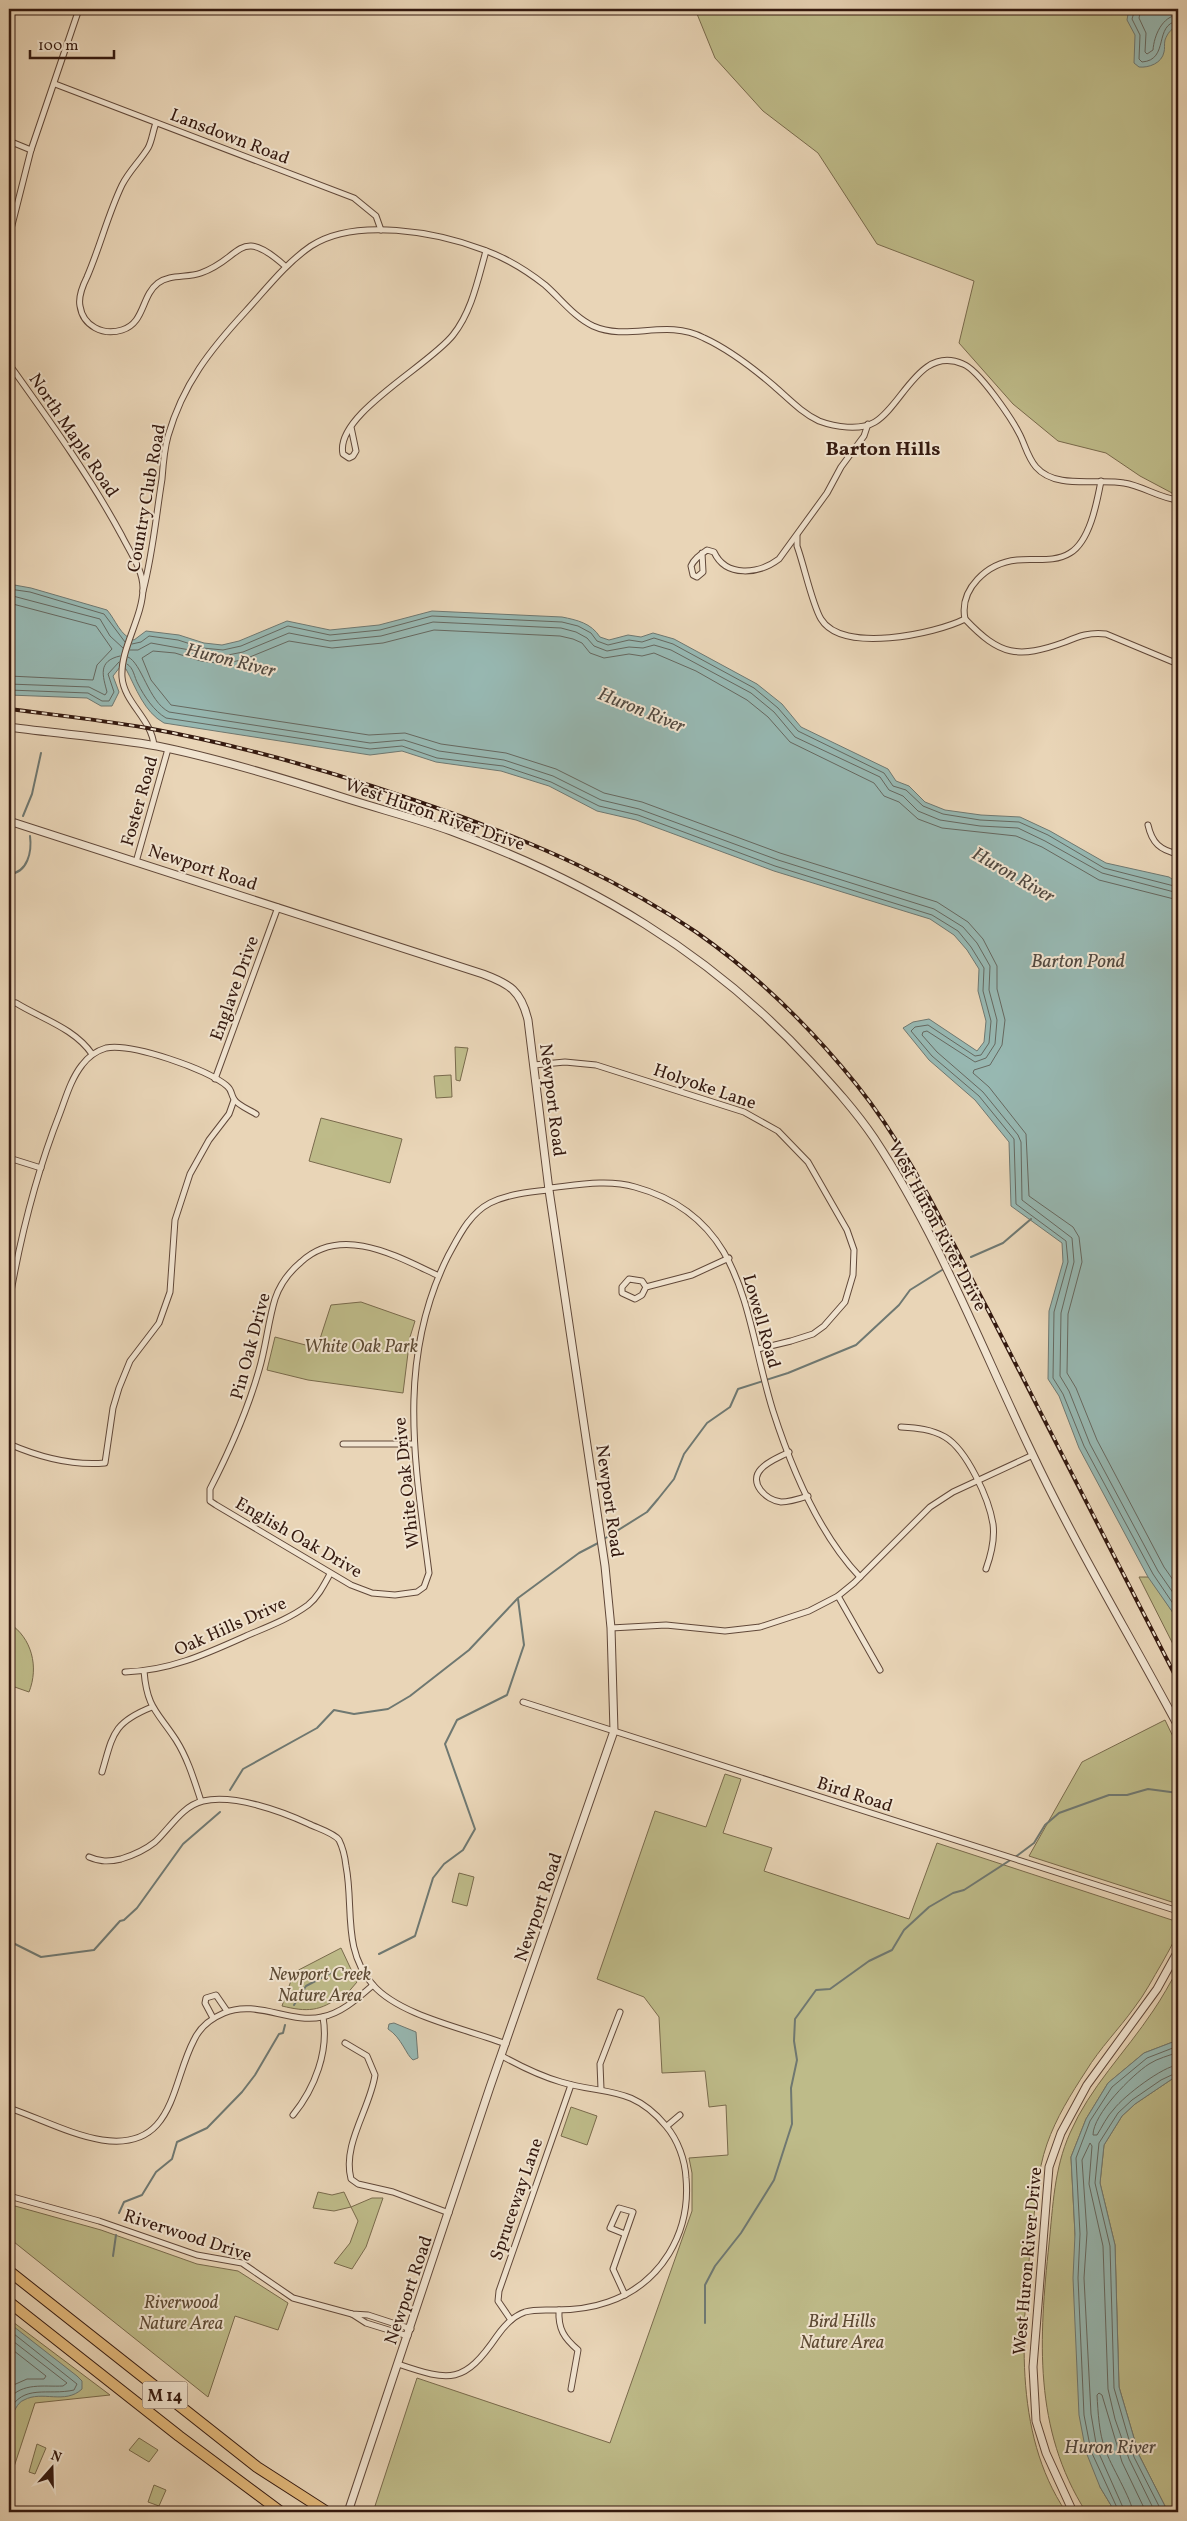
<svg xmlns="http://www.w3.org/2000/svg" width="1187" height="2521" viewBox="0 0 1187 2521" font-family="Vollkorn,serif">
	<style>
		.green { fill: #bebb89; stroke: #796a4c }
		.water { fill: #97b8b2; stroke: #6f7871 }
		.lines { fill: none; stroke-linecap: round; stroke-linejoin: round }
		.shore { stroke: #666860; stroke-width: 1 }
		.stream { stroke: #6f7871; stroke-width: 2 }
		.minor-casing { stroke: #614839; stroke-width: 7 }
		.tertiary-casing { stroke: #614839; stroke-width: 9 }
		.motorway-casing { stroke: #34190f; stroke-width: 12 }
		.minor { stroke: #f1e4d0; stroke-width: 5 }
		.tertiary { stroke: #f1e4d0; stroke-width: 7 }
		.motorway { stroke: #e4ba7c; stroke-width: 10 }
		.rail-casing { stroke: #34190f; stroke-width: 4 }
		.rail { stroke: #f1e4d0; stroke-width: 2; stroke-dasharray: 5.5; stroke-linecap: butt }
		.labels { text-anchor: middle; stroke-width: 4; stroke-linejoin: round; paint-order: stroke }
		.shield { fill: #f1e4d0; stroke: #6d5649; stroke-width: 1 }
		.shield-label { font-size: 16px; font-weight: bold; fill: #34190f }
		.street-label { font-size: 18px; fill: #34190f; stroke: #f1e4d0 }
		.park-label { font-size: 18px; font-style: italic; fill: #5d4a34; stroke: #f1e4d0 }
		.water-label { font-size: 19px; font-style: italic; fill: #524940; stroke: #f1e4d0 }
		.quarter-label { font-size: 20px; font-weight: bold; fill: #34190f; stroke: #f1e4d0 }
	</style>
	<rect width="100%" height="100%" fill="#e9d5b7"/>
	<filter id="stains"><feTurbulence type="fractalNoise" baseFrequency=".004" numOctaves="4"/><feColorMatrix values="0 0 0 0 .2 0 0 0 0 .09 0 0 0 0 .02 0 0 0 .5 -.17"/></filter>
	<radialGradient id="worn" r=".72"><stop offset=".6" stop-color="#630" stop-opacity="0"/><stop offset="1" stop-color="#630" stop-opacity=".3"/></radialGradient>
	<g class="green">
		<path d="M695,9H1178V507L1172,493L1140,476L1106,453L1058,441L1013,404L959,343L974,281L877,244L818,153L763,111L715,58Z"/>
		<path d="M455,1047L468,1048L460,1081L456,1080Z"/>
		<path d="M451,1075L452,1097L436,1098L434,1076Z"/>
		<path d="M321,1118L402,1139L390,1183L309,1161Z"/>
		<path d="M361,1302L415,1321L410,1337L403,1393L308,1380L267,1370L275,1337L317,1348L331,1305Z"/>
		<path d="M1139,1577H1149L1178,1620V1654Z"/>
		<path d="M9,1623C32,1638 39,1667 29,1692L9,1685Z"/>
		<path d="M1165,1720L1178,1747V1904L1029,1856L1082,1762Z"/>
		<path d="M725,1774L741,1779L723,1833L772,1848L764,1871L909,1919L937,1843L1178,1922C1178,1937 1169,1950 1162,1963C1153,1978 1145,1994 1134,2008C1119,2029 1100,2048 1086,2071C1071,2094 1056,2118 1047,2144C1037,2172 1036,2203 1032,2233C1022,2324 1012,2432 1066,2512H373L417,2378L610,2443L692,2211V2173L689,2158L728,2155L726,2105L709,2107L705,2071L662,2073L659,2017L644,1997L597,1979L655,1811L706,1827Z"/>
		<path d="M459,1873L474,1877L467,1906L452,1902Z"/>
		<path d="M341,1948L357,1982L345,1996L342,1995C320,2012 307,2012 282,2006L292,1978L287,1976Z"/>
		<path d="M1178,1969V2040L1144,2053L1108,2083L1086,2119L1071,2157L1075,2234L1100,2487L1115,2512H1086C1033,2429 1039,2338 1049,2244C1053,2206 1054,2169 1070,2133C1090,2087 1125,2053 1153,2011C1162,1998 1170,1983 1178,1969Z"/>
		<path d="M1178,2075V2512H1168L1139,2455L1119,2387L1115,2245L1100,2183L1104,2145L1122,2116L1135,2104Z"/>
		<path d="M571,2107L597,2116L587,2145L561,2136Z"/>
		<path d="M318,2192L332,2195L344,2192L351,2207L372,2198H383L366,2247L352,2269L334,2263L350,2243L358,2221L351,2207L334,2211L313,2208Z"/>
		<path d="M15,2206L101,2230L197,2264L238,2271L288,2303L278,2330L235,2316L208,2397L9,2238V2226Z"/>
		<path d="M9,2319L110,2395L35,2403L9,2482Z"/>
		<path d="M139,2438L158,2450L149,2462L129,2450Z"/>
		<path d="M37,2444L46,2448L35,2474L29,2472Z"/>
		<path d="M154,2485L166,2490L159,2506L148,2502Z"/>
	</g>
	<g class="water">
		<path d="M1157,9H1178C1178,33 1171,24 1165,40C1164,44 1165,49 1164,52C1162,63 1149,68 1139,67L1134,63L1135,35L1127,20L1128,14L1132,10L1151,11Z"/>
		<path d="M9,584L31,588L107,610C116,620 120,636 134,640L146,631L179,635L204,643L222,645L239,641L287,621L330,630L379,625L432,611L562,617C577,620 591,623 600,637L609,640L628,635L641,637L653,633L674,639L757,684L782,704L801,727L888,769L896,781L909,786L925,802L945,810L981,815L1020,817L1050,831L1106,863L1169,877L1178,883V1620L1148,1577L1079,1448L1059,1396L1048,1379L1049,1311L1063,1262L1062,1243L1011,1206L1009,1142L975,1100L929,1060L903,1028L913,1022L929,1019L977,1051L984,1042L986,1021L978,991L979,969L967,950L954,935L930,919L774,871L636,820L597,811L549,786L501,771L436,762L402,751L370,755L164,723C144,712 136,688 126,669L120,667L113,676L119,692L112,706H101L87,698L9,695Z"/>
		<path d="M394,2023L416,2032L418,2058L413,2060C406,2055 402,2038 388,2029L389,2024Z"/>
		<path d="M1178,2040V2075L1135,2104L1122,2116L1104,2145L1100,2183L1115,2245L1119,2387L1139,2455L1168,2512H1115L1100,2487L1086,2452L1079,2415L1073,2278L1075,2234L1071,2157L1086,2119L1108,2083L1144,2053Z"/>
		<path d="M9,2323L77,2376L82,2381V2389C65,2405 42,2390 24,2400C16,2403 15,2413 9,2418Z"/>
	</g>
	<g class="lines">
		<g class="shore">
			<path d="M1135,9L1132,19L1140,35L1139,59L1142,62C1170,60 1153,24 1178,21"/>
			<path d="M1141,9L1139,18L1146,33L1145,52L1147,54L1153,50C1154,36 1162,16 1178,15"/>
			<path d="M9,589L30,592L104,614L125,642"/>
			<path d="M9,595L100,619L110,636L123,648"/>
			<path d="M9,603L96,626L112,649L97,665L93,680L9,676"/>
			<path d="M132,644L141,642L149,636L178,640L203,648L223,650L241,646L288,626L330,635L380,630L432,616L562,622L578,626L591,633L597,641L608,645L629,640L642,642L654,638L673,644L754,688L778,708L798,731L884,773L893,786L906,790L923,806L943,814L980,820L1019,822L1048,835L1104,868L1178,887"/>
			<path d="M130,650H138L151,643L223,656L243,652L289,633L330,641L381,636L433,622L561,628L576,632L587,638L594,646L607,651L629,647L643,648L654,645L671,650L751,693L774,712L795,737L880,777L889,790L903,796L918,811L940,820L980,826L1018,828L1045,841L1102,873L1178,893"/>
			<path d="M128,657C142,663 148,701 169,712L370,743L404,740L439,751L504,760L553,776L601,800L639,809L778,860L934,909L963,927L977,943L990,966L989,990L997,1020L995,1044L986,1058L975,1062L927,1031L923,1032L922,1035L937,1052L983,1092L1018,1135L1021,1142L1022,1200L1072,1238L1074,1262L1061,1313L1060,1376L1069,1391L1090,1444L1158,1571L1178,1600"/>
			<path d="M127,664C134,668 134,677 138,684C144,696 154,711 166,718L370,749L402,746L437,758L503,766L551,782L599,806L638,815L775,866L932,915L958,931L971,947L984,968L983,991L991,1021L989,1043L981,1055L975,1056L928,1025L915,1027L911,1031L932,1056L979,1096L1014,1139L1016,1204L1066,1241L1068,1262L1054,1312L1053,1378L1063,1394L1084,1446L1153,1574L1178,1611"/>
			<path d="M9,684L89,687L105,695L107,692C103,676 97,661 120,656"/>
			<path d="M9,690L88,693L102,701H109L114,692L108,674L119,662"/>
			<path d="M1178,900L1099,880L1042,847L1016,836L942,828L918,819L899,802L884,796L874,783L790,742L768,717L747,700L696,671L654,653L642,656L629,654L604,658L590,653L582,643L573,639L560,636L434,630L383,643L332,648L289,641L245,659L224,664L201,661L175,653L153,651L142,658L151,680L171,705L369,735L405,733L441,744L506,753L556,769L604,793L642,802L780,853L937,902L968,922L983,939L997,966V989L1005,1020L1002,1045L990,1065L974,1070L973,1073L989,1087L1026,1134L1029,1196L1073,1227L1079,1237L1082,1262L1068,1314L1067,1373L1076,1388L1097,1440L1164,1567L1178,1587"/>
			<path d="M1178,2052C1169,2056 1158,2058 1149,2064C1132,2075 1093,2114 1093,2135H1097C1102,2127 1107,2116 1114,2109C1124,2096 1163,2066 1178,2065"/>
			<path d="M9,2330L77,2384L74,2390C48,2396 23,2383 9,2411"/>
			<path d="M9,2338L67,2383L63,2386C44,2387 22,2382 9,2399"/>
			<path d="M9,2347L46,2376L44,2379H27L9,2387"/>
			<path d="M1119,2512L1091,2451L1084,2415L1078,2278L1080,2234L1076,2158L1090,2121L1112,2087L1147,2058L1178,2046"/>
			<path d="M1125,2512L1097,2449L1091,2414L1084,2278L1087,2233L1082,2160L1090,2143L1092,2146L1089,2184L1103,2246L1108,2389L1115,2419L1129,2459L1155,2512"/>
			<path d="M1133,2512C1132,2500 1110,2464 1105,2449C1099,2433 1098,2412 1097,2395L1099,2393L1102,2395L1122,2462L1146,2512"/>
			<path d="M1162,2512L1134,2457L1114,2388L1110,2246L1095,2183L1099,2143L1118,2113L1132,2100L1161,2080L1178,2072"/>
		</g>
		<g class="stream">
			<path d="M23,816L32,794L41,753"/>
			<path d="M9,874C28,873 32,851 30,836"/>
			<path d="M971,1257L1003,1243L1031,1219"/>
			<path d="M604,1539L647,1512L658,1499L674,1479L684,1454L707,1423L730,1407L738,1389L788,1373L856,1345L899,1305L910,1290L942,1270"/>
			<path d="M230,1790L243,1769L317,1728L334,1710L354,1714L388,1709L410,1696L469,1650L518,1598L579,1553L600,1542"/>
			<path d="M9,1941L41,1957L94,1950L120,1921L124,1920L137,1908L183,1844L220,1812"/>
			<path d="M379,1954L415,1936L433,1878L444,1864L463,1850L475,1829L445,1744L457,1720L507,1695L524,1645L518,1599"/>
			<path d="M294,2005L306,1986L340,1968"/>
			<path d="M119,2213L124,2202L142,2195L156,2172L172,2159L177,2142L207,2128L242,2092L255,2075L279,2034L283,2033L285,2025"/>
			<path d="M113,2256L116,2235"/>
			<path d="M705,2323V2285L715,2266L741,2233L774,2180L792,2124L791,2088L797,2060L794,2041L795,2019L816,1990L830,1989L869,1961L892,1950L904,1930L929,1907L953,1893L964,1890L1018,1855L1034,1843L1045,1825L1059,1813L1109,1795H1127L1148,1789L1178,1793"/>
		</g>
		<defs>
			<g id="minor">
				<path d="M55,84L354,198L376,216L381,230"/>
				<path d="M156,123C153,130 152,141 148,148C140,161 129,171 122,185C108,214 100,247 87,277C83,285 78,296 80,306C83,326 103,336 122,330C145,323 141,296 158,283C170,274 187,278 201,273C242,259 238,224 285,266"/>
				<path d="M9,141L31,150"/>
				<path d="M9,237L31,150L79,9"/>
				<path d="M9,364C49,420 89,475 122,536C130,552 143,570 143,588C143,617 120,649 122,677C124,703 152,719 154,746"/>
				<path d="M351,427L356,451L353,456L349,458L343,454C334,415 430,365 453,335C472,311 478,279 486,251"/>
				<path d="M797,536V546C804,565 812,604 821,619C842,654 935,634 965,619C1000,656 1018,659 1065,642C1079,636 1090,632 1106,634L1178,664"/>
				<path d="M702,553L703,572L697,577L693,575L691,566C694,559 700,555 707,550L714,552C726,578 759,574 779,559L827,493L841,467L864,436L868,424"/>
				<path d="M143,591C153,553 156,516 162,479C163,465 164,450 168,436C183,384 210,350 246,311C267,288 285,264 311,246C355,217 437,232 484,250C506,258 526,270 545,285C561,299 574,317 593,326C629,342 665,318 704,338C730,350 753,368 774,386C789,399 802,413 819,421C835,427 860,431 875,422C903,405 920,345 963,364C979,370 1012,419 1020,435C1025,445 1028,458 1036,467C1056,490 1097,478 1124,483C1143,486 1159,498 1178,500"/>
				<path d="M965,619C959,589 987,563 1017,560C1034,558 1054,563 1070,553C1090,541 1097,502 1101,481"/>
				<path d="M1148,825C1152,843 1160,850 1178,854"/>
				<path d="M136,862L168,749"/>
				<path d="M16,1003C42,1019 74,1028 92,1054"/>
				<path d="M534,1065L565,1062L596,1065L744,1112L778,1131L808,1162L847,1230L854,1250L853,1275L845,1302L824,1326L813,1334L791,1341L758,1349"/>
				<path d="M215,1079L278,907"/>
				<path d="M9,1158L41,1168"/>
				<path d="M549,1188C577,1185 608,1179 635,1187C748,1218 744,1319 773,1411C791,1467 819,1534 860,1577"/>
				<path d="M439,1276C398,1257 342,1224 301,1262C289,1272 280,1284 275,1299C268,1322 266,1347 259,1370C247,1412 230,1450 210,1489V1501L216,1505L351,1585L372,1593L395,1595L417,1592L424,1587L429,1573C415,1463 396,1360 448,1256C459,1236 469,1214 490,1203C508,1194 529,1192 549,1190"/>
				<path d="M646,1287L642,1295L635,1299L622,1293V1287L629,1279L642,1281L646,1287L692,1275L729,1258"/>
				<path d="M9,1303C20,1238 36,1174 60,1113C66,1097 71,1079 82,1065C88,1057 96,1051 106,1048C132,1043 207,1069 227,1086C232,1090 231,1095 234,1099C237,1105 250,1110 256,1114"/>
				<path d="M901,1427C917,1428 931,1429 945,1437C967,1450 989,1499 993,1524C995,1539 991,1555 986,1569"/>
				<path d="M9,1444C39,1457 72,1466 105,1463L113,1408L119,1388L130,1361L159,1323L170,1292L175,1220L190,1174L209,1140L229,1114L234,1100"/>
				<path d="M343,1444H413"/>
				<path d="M789,1452C780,1457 768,1461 761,1469C748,1483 766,1500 781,1502C790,1502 799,1499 808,1496"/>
				<path d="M838,1596L880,1670"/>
				<path d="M611,1628L666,1625L725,1631L760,1627L809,1611L838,1596L854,1583L930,1507L953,1492L1033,1455"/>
				<path d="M144,1671C147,1708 157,1711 176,1740C188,1759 194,1780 201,1801"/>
				<path d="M125,1672C169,1671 206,1654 246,1636C267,1627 289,1619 308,1605C318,1597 324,1585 330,1574"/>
				<path d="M523,1702L1178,1911"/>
				<path d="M102,1772C113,1735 112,1723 152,1707"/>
				<path d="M89,1857C100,1862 109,1862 121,1859C134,1855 145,1850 155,1842C170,1828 182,1806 203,1801C234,1794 281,1811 309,1824C317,1828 334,1833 339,1840C343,1848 345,1857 346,1866C354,1907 342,1950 373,1985C400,2016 467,2029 506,2044"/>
				<path d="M213,2018L205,2003L206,1998L216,1995L227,2011"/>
				<path d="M345,2043L367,2056L375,2075C370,2109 342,2144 351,2179L358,2184L393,2192L449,2213"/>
				<path d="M601,2089L600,2064L620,2012"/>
				<path d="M9,2108C39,2118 71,2135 102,2140C175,2151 171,2083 194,2040C200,2027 212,2018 224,2013C256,1999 290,2024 322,2017C342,2013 358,1998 373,1985"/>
				<path d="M293,2115C315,2088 329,2051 323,2017"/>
				<path d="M667,2126L680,2115"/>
				<path d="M9,2196L99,2221L197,2255L242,2263L293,2298L352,2314L368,2315L411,2329"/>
				<path d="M625,2295L613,2269L633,2212L619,2208L610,2228L625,2234"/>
				<path d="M559,2310C558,2329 564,2338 578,2350L571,2389"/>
				<path d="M352,2314L366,2323L408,2336"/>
				<path d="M511,2320L498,2301L499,2291L571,2085"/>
				<path d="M398,2364C451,2382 464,2384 497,2336C504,2326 513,2316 525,2312C535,2309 546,2310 556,2310C573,2310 591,2308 608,2302C661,2284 691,2233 686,2178C685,2160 678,2140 666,2126C632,2085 604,2095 561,2082C540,2076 520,2066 502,2056"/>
			</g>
			<g id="tertiary">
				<path d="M9,727C58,734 108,737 157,746C221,759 286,779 348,799C383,810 418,819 451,831C590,882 710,952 810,1061C833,1086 855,1110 874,1138C938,1235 980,1344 1030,1449C1074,1543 1129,1634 1178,1726"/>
				<path d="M9,821L483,974C510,984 521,991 528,1020L549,1190L605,1566L611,1628L614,1731L490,2087L348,2512"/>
				<path d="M1073,2512L1046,2453L1036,2421L1033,2367L1049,2167L1061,2133L1087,2085L1157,1989L1178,1951"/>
			</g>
			<g id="motorway">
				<path d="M9,2271L257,2467L327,2512"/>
				<path d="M9,2302L179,2436L281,2512"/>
			</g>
		</defs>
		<use href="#minor" class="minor-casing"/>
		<use href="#tertiary" class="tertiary-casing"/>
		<use href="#motorway" class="motorway-casing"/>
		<use href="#minor" class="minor"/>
		<use href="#tertiary" class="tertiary"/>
		<use href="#motorway" class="motorway"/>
		<defs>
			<path id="rail" d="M9,709C55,715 101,720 147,728C251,747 354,778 454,814C539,845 621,881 696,932C756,974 810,1027 856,1084C911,1152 947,1233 988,1310C1052,1433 1115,1557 1178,1681"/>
		</defs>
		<use href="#rail" class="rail-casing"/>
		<use href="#rail" class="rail"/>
	</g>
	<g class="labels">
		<rect class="shield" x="142.5" y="2381.5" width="45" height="27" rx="4"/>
		<g class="shield-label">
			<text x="165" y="2401">M 14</text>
		</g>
		<g class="street-label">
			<text transform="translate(230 136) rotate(21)" y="6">Lansdown Road</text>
			<text transform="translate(74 435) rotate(56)" y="6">North Maple Road</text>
			<text transform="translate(146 498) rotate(-80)" y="6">Country Club Road</text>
			<text transform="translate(139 801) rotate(-74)" y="6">Foster Road</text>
			<text transform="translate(435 814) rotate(19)" y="6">West Huron River Drive</text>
			<text transform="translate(203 867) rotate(18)" y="6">Newport Road</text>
			<text transform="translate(234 988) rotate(-70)" y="6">Englave Drive</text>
			<text transform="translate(705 1086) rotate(19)" y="6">Holyoke Lane</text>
			<text transform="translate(553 1100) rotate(83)" y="6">Newport Road</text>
			<text transform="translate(938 1226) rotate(62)" y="6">West Huron River Drive</text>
			<text transform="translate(762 1321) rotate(74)" y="6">Lowell Road</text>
			<text transform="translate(250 1346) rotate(-75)" y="6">Pin Oak Drive</text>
			<text transform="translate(406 1483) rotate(-96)" y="6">White Oak Drive</text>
			<text transform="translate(610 1501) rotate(82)" y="6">Newport Road</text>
			<text transform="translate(299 1537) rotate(30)" y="6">English Oak Drive</text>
			<text transform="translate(230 1626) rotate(-24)" y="6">Oak Hills Drive</text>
			<text transform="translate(855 1794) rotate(18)" y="6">Bird Road</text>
			<text transform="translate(538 1907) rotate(-71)" y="6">Newport Road</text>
			<text transform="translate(516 2199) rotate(-71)" y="6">Spruceway Lane</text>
			<text transform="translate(188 2235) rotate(18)" y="6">Riverwood Drive</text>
			<text transform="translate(1027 2261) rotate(-85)" y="6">West Huron River Drive</text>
			<text transform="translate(408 2290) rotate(-71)" y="6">Newport Road</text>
		</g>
		<g class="park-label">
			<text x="361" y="1352">White Oak Park</text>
			<text x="320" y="1980">Newport Creek<tspan x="320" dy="21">Nature Area</tspan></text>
			<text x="181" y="2308">Riverwood<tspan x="181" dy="21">Nature Area</tspan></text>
			<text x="842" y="2327">Bird Hills<tspan x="842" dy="21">Nature Area</tspan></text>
		</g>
		<g class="water-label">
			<text transform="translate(231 659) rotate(14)" y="7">Huron River</text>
			<text transform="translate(642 709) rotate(22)" y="7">Huron River</text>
			<text transform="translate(1014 874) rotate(30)" y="7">Huron River</text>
			<text x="1078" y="967">Barton Pond</text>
			<text x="1110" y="2453">Huron River</text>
		</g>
		<g class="quarter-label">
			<text x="883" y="455">Barton Hills</text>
		</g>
	</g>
	<rect width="1187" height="2521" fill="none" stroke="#e9d5b7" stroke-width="30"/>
	<rect x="10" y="10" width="1167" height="2501" fill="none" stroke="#34190f" stroke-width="2.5"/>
	<rect x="15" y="15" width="1157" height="2491" fill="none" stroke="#34190f"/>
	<g transform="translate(52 2468) rotate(20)" stroke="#f1e4d0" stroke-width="4" paint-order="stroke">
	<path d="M0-4L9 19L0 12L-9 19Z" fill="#34190f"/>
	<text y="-8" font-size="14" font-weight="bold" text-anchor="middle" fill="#34190f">N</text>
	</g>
	<path d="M30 50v8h84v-8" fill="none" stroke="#34190f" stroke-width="2.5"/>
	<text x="38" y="50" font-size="15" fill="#34190f" stroke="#f1e4d0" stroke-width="4" paint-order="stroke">100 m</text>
	<rect width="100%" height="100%" filter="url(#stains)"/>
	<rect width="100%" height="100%" fill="url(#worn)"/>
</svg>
